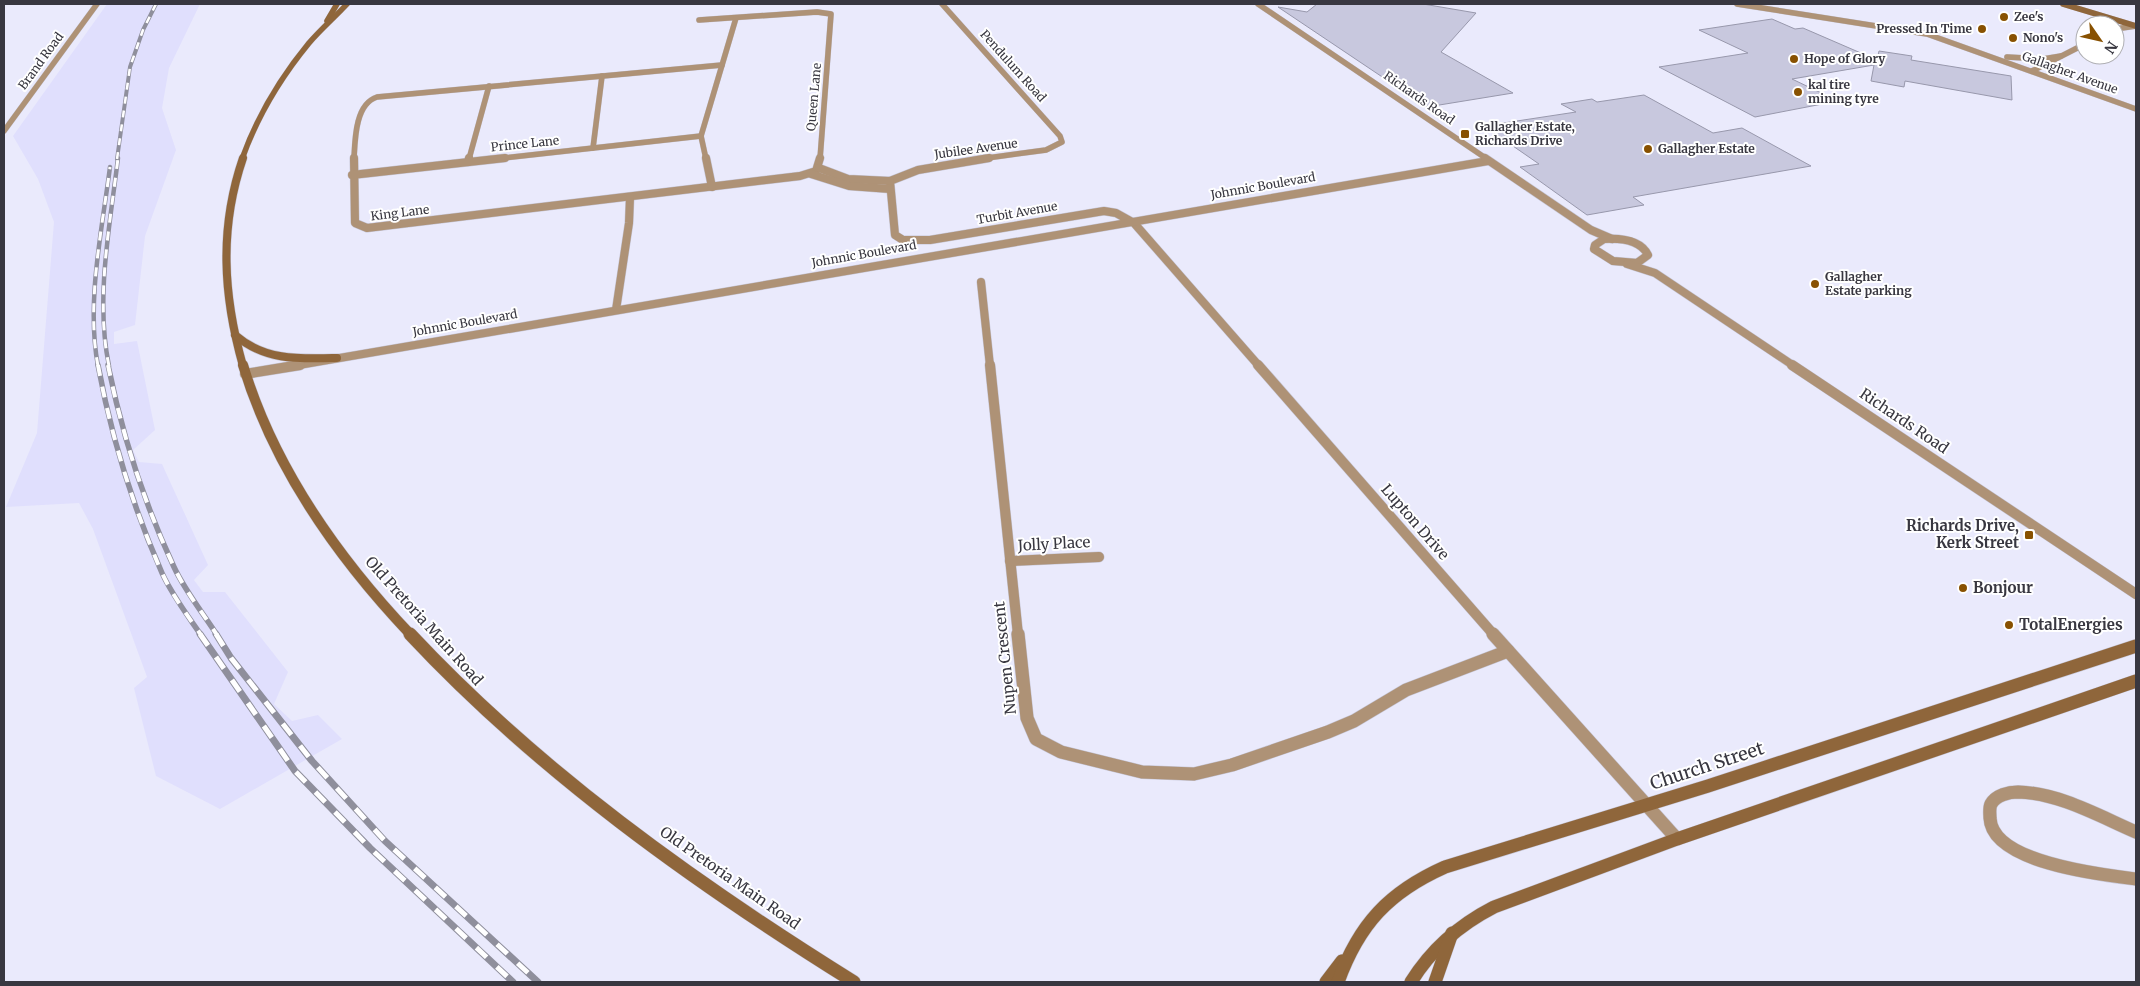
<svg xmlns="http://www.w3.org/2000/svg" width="2140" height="986" viewBox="0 0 2140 986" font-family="Merriweather,serif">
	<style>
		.built { fill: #e0dffd }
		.building { fill: #c8c8de; stroke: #9898ac }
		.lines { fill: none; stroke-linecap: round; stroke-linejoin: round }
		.minor-far3-casing { stroke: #c6c6d6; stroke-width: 6 }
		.minor-far2-casing { stroke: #c6c6d6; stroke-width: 9 }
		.minor-far1-casing { stroke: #c6c6d6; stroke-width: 11 }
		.minor-casing { stroke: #c6c6d6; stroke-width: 14 }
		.tertiary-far2-casing { stroke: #c6c6d6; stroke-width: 6 }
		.tertiary-far1-casing { stroke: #c6c6d6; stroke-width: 9 }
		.tertiary-casing { stroke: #c6c6d6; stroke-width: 11 }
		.secondary-far3-casing { stroke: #c6c6d6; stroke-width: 6 }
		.secondary-far2-casing { stroke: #c6c6d6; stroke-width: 9 }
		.secondary-far1-casing { stroke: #c6c6d6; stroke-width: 11 }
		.secondary-casing { stroke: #c6c6d6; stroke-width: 14 }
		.minor-far3 { stroke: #ae9276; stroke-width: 5.5 }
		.minor-far2 { stroke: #ae9276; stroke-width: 8 }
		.minor-far1 { stroke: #ae9276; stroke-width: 10 }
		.minor { stroke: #ae9276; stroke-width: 13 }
		.tertiary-far2 { stroke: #ae9276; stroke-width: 5.5 }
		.tertiary-far1 { stroke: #ae9276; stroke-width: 8 }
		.tertiary { stroke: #ae9276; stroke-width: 10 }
		.secondary-far3 { stroke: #8f663b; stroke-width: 5.5 }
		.secondary-far2 { stroke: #8f663b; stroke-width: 8 }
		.secondary-far1 { stroke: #8f663b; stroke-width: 10 }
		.secondary { stroke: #8f663b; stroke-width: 13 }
		.rail-far3-casing { stroke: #8f8f9c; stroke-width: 4 }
		.rail-far2-casing { stroke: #8f8f9c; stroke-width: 4.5 }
		.rail-far1-casing { stroke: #8f8f9c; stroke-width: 5.5 }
		.rail-casing { stroke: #8f8f9c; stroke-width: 7 }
		.rail-far3 { stroke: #fff; stroke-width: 2.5; stroke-dasharray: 7; stroke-linecap: butt }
		.rail-far2 { stroke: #fff; stroke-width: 3; stroke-dasharray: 9; stroke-linecap: butt }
		.rail-far1 { stroke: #fff; stroke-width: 4; stroke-dasharray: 11; stroke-linecap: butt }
		.rail { stroke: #fff; stroke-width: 5; stroke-dasharray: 14; stroke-linecap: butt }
		.poi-dot { fill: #885101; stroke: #fff; stroke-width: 2 }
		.labels { text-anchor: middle; stroke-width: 4; stroke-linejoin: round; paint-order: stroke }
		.far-poi-label { font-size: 12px; font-weight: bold; fill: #383740; stroke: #fff; text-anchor: start }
		.far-street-label { font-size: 12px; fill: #383740; stroke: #fff }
		.street-label { font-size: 15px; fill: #383740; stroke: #fff }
		.poi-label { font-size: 15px; font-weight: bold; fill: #383740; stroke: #fff; text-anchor: start }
		.near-street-label { font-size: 18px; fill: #383740; stroke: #fff }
	</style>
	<rect width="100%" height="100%" fill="#eaeafc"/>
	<path class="built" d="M107,4H200L169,68L162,108L176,150L145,236L135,325L114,332V344L137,341L155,430L133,450L139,462L162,464L208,565L194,580L203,592H225L288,672L274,704L292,721L318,715L342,739L220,809L156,776L134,688L147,677L93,529L79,503L6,507L37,433L54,222L38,179L13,136Z"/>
	<g class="building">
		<path d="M1317,4H1423L1476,13L1441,52L1513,93L1427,107L1278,7L1307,12Z"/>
		<path d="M1772,19L1795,29L1803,28L1877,60L1879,51L1912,56L1911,60L2011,76L2012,100L1905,81L1904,87L1871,81L1874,65L1792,79L1838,101L1755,117L1659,67L1748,53L1699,30Z"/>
		<path d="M1644,95L1713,133L1742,128L1811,166L1633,197L1644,205L1587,215L1520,167L1539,164L1484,126L1576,112L1561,104L1592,99L1597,102Z"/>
	</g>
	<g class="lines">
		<defs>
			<g id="minor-far3">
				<path d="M942,4L1060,136L1062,142L1046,150L980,159"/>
				<path d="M699,20L817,12L831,14L820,159"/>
				<path d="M4,131L97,4"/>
				<path d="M593,148L602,76"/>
				<path d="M354,159C355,140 355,104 377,97L722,65"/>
				<path d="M469,159L489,86"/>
				<path d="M494,159L701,136"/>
				<path d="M706,159L701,136L736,18"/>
			</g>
			<g id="minor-far2">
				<path d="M354,158L355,223L367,228L800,176L816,171L820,158"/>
				<path d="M706,158L712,187"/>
				<path d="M989,158L918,170L890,181L895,235L903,240H930L1104,211L1116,213L1134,223L1259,366"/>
				<path d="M468,162L469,158"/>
				<path d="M819,168L848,179L890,181"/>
				<path d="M811,174L849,186L890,189"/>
				<path d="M352,175L505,158"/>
				<path d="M981,282L990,366"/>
				<path d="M616,310L629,223L630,197"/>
				<path d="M293,366L1488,161"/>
			</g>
			<g id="minor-far1">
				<path d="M990,365L1018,635"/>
				<path d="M1258,365L1494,635"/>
				<path d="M245,374L300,365"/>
				<path d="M1010,561L1099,557"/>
			</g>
			<g id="minor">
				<path d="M1018,634L1027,718L1036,739L1061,752L1142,772L1194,774L1232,765L1328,732L1354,721L1406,690L1508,651"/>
				<path d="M1493,634L1677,839"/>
				<path d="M2136,832C2099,816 2059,793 2018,792C2009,792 1996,795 1991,804C1989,808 1990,814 1990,818C1992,863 2103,875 2136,879"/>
			</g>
			<g id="tertiary-far2">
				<path d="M1258,4L1487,159"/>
				<path d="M1737,4L1927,34L2136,109"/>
				<path d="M2115,29L2136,26"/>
				<path d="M2007,57L2043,59L2061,56"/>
				<path d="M2032,71L2085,44"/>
			</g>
			<g id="tertiary-far1">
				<path d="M1485,158L1591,230L1612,239"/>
				<path d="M1604,239C1620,238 1640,239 1648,255L1637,263L1613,261L1594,249L1595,245Z"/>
				<path d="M1627,264L1655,273L1794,366"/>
			</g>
			<path id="tertiary" d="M1792,365L2136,594"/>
			<g id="secondary-far3">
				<path d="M2063,4L2136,26"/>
				<path d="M327,21L337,4"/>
				<path d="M242,159C257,117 281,77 309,43C321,29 335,17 347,4"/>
			</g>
			<g id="secondary-far2">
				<path d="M243,158C219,228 223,295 243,366"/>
				<path d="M235,335C265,361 299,359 337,358"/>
			</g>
			<path id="secondary-far1" d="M243,365C274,468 337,557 411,635"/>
			<g id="secondary">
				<path d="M410,634C538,771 695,883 854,982"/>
				<path d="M1326,982L1342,961"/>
				<path d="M1338,982C1359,924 1389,892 1445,867L1708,786L2136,646"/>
				<path d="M1411,982C1432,948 1459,925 1494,907L1677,839L2136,681"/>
				<path d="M1435,982L1452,933"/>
			</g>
		</defs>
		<use href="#minor-far3" class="minor-far3-casing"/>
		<use href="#minor-far2" class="minor-far2-casing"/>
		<use href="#minor-far1" class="minor-far1-casing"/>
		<use href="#minor" class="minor-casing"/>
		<use href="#tertiary-far2" class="tertiary-far2-casing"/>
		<use href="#tertiary-far1" class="tertiary-far1-casing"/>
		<use href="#tertiary" class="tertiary-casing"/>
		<use href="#secondary-far3" class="secondary-far3-casing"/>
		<use href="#secondary-far2" class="secondary-far2-casing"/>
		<use href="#secondary-far1" class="secondary-far1-casing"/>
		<use href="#secondary" class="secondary-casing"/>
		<use href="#minor-far3" class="minor-far3"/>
		<use href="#minor-far2" class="minor-far2"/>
		<use href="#minor-far1" class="minor-far1"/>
		<use href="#minor" class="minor"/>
		<use href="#tertiary-far2" class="tertiary-far2"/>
		<use href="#tertiary-far1" class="tertiary-far1"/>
		<use href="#tertiary" class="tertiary"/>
		<use href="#secondary-far3" class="secondary-far3"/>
		<use href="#secondary-far2" class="secondary-far2"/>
		<use href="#secondary-far1" class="secondary-far1"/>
		<use href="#secondary" class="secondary"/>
		<defs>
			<path id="rail-far3" d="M117,159L130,67L143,30L156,4"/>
			<g id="rail-far2">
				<path d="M98,366C86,303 102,230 110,167"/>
				<path d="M109,366C95,299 110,225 118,158"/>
			</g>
			<g id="rail-far1">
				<path d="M98,365C111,436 133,507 162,573C172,595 188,616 201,635"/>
				<path d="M108,365C122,434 144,503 174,567C185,591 203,613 217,635"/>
			</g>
			<g id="rail">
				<path d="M200,634L295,771L370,848L513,982"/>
				<path d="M216,634L231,658L312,761L385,841L538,982"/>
			</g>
		</defs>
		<use href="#rail-far3" class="rail-far3-casing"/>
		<use href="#rail-far2" class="rail-far2-casing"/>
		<use href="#rail-far1" class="rail-far1-casing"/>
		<use href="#rail" class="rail-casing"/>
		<use href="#rail-far3" class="rail-far3"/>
		<use href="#rail-far2" class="rail-far2"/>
		<use href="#rail-far1" class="rail-far1"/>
		<use href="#rail" class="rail"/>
	</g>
	<g class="poi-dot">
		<circle cx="2004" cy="17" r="5"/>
		<circle cx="1982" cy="29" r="5"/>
		<circle cx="2013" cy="38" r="5"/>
		<circle cx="1794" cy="59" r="5"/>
		<circle cx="1798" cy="92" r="5"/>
		<rect x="1460" y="129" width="10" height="10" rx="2.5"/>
		<circle cx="1648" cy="149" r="5"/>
		<circle cx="1815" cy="284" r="5"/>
		<rect x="2024" y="530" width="10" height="10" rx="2.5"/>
		<circle cx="1963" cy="588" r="5"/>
		<circle cx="2009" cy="625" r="5"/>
	</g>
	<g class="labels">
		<g class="far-poi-label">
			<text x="2014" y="21">Zee's</text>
			<text x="1972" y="33" text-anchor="end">Pressed In Time</text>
			<text x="2023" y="42">Nono's</text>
			<text x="1804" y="63">Hope of Glory</text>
			<text x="1808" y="89">kal tire<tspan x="1808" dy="14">mining tyre</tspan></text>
			<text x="1475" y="131">Gallagher Estate,<tspan x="1475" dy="14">Richards Drive</tspan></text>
			<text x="1658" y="153">Gallagher Estate</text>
			<text x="1825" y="281">Gallagher<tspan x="1825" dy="14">Estate parking</tspan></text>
		</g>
		<g class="far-street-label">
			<text transform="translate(41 61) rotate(-54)" y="4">Brand Road</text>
			<text transform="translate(1013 66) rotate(48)" y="4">Pendulum Road</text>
			<text transform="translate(2070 73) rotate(20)" y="4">Gallagher Avenue</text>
			<text transform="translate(814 97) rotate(-85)" y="4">Queen Lane</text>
			<text transform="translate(1419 98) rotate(35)" y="4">Richards Road</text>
			<text transform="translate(525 144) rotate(-6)" y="4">Prince Lane</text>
			<text transform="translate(976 149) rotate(-8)" y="4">Jubilee Avenue</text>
			<text transform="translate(1263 186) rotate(-10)" y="4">Johnnic Boulevard</text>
			<text transform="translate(400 213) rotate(-7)" y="4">King Lane</text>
			<text transform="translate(1017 213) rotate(-10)" y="4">Turbit Avenue</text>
			<text transform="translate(864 254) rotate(-10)" y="4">Johnnic Boulevard</text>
			<text transform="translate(465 323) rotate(-10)" y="4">Johnnic Boulevard</text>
		</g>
		<g class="street-label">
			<text transform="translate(1904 421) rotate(34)" y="5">Richards Road</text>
			<text transform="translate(1415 522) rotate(49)" y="5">Lupton Drive</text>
			<text transform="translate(1054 544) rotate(-3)" y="5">Jolly Place</text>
			<text transform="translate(424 621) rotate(48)" y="5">Old Pretoria Main Road</text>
			<text transform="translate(1005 658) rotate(-96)" y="5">Nupen Crescent</text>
			<text transform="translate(730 878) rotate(35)" y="5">Old Pretoria Main Road</text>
		</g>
		<g class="poi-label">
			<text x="2019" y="531" text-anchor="end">Richards Drive,<tspan x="2019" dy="17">Kerk Street</tspan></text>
			<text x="1973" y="593">Bonjour</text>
			<text x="2019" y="630">TotalEnergies</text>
		</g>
		<g class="near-street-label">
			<text transform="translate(1707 766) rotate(-18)" y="6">Church Street</text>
		</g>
	</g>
	<rect width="2140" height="986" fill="none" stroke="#383740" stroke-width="10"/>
	<g transform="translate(2100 40) rotate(124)"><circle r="24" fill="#ffffff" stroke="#afafb3"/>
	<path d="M0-4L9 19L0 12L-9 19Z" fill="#885101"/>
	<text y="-8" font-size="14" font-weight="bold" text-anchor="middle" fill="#383740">N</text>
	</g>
</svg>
